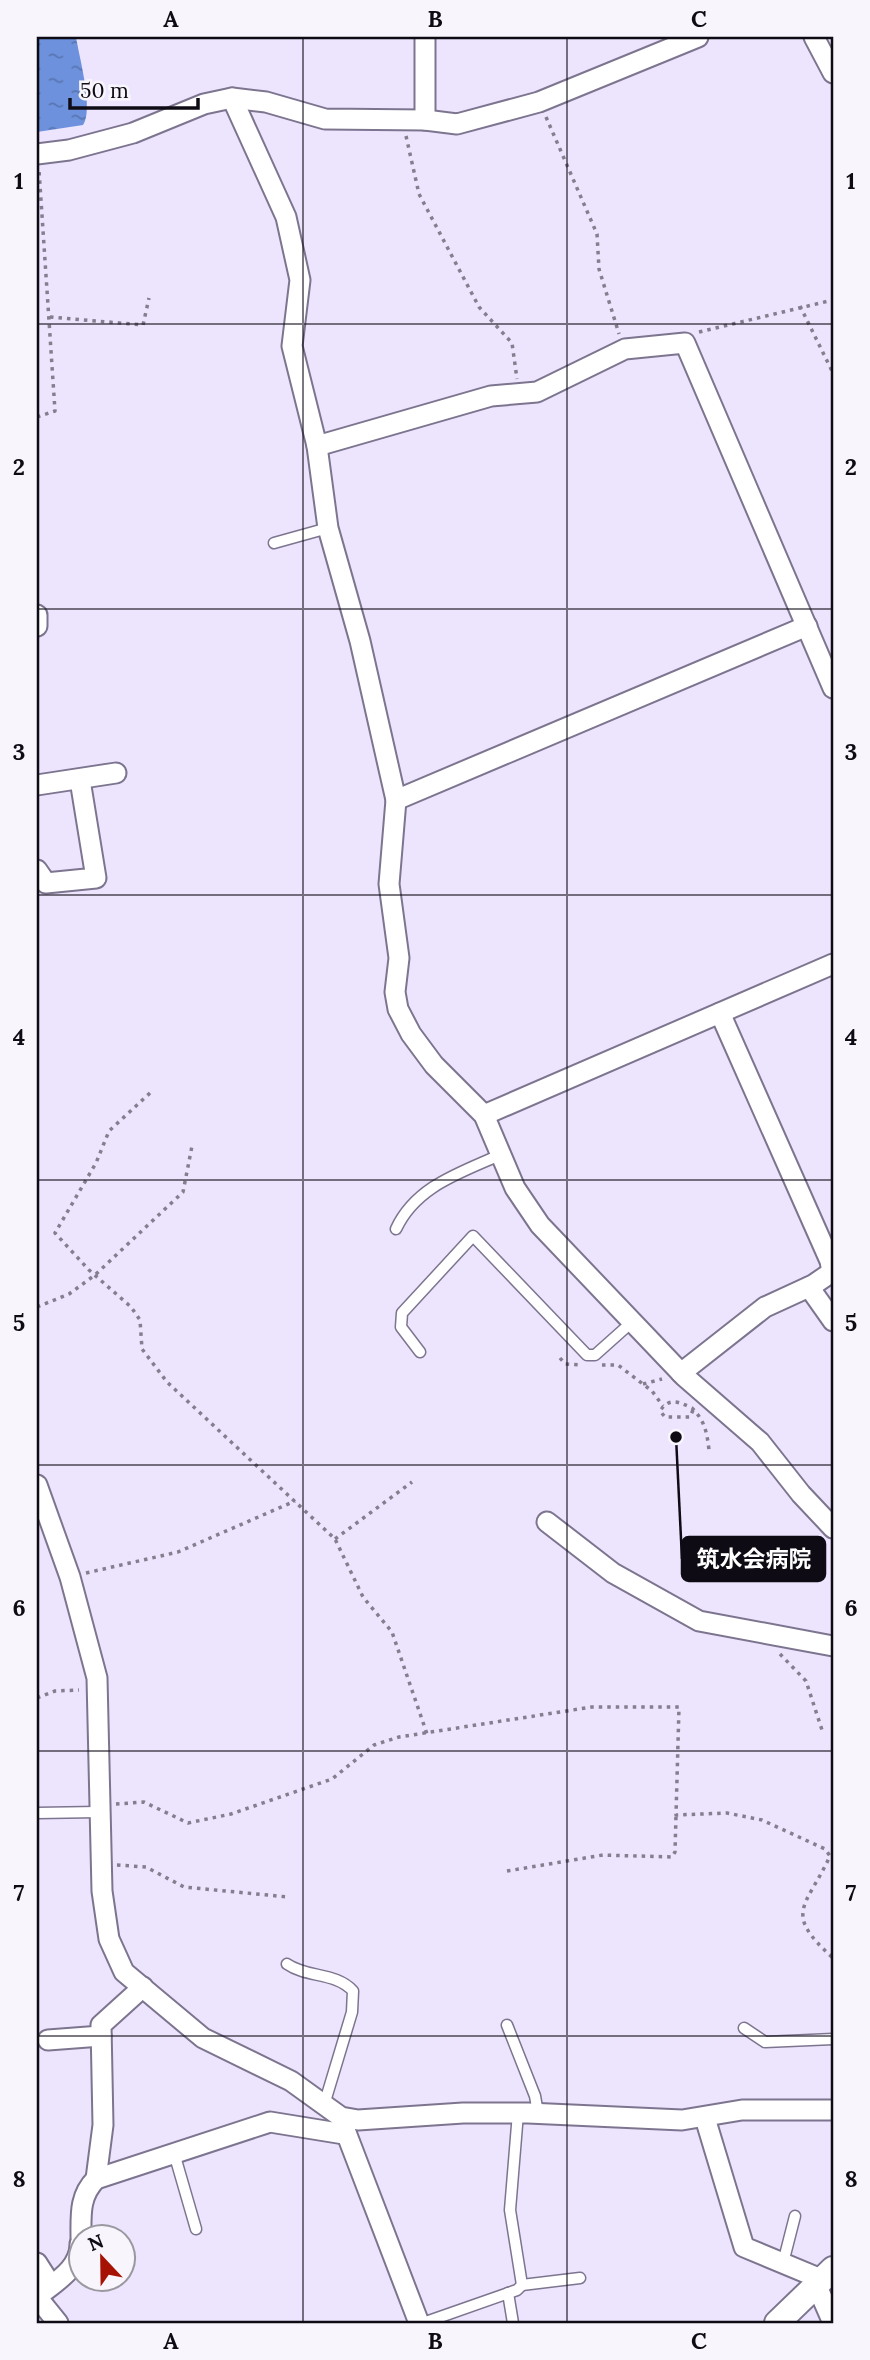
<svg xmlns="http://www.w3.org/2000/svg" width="870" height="2360" viewBox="0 0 870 2360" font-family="Lora,'Noto Sans JP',serif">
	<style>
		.water { fill: url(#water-ripples) }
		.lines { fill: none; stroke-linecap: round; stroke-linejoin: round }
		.service-casing { stroke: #7d758f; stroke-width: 13 }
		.minor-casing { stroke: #7d758f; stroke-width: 23 }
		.tertiary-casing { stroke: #7d758f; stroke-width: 28 }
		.path { stroke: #847e8f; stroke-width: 3.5; stroke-dasharray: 3.5 5; stroke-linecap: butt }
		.service { stroke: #fff; stroke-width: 10 }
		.minor { stroke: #fff; stroke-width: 19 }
		.tertiary { stroke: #fff; stroke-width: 24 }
		.grid { fill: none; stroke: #0f0b15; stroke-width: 2; stroke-opacity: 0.55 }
		.leader { fill: none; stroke: #0f0b15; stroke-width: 2.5 }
		.callout-dot { fill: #0f0b15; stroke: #f8f6fc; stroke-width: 2.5 }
		.callout { fill: #0f0b15; stroke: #0f0b15; stroke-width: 2.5 }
		.callout-label { font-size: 23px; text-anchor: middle; font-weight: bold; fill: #fff }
		.neatline { fill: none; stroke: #0f0b15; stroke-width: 2.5 }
		.grid-label { font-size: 23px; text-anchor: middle; font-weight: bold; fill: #0f0b15 }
	</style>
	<defs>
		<pattern id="water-ripples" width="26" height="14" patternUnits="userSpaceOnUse" patternTransform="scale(1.75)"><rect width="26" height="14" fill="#6d91dc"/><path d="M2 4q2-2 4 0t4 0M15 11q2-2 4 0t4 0" fill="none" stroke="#5875b1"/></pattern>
	</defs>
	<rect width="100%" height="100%" fill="#ede5fd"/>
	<path class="water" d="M37,37H76C79,56 94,110 83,125L37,132Z"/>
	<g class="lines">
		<defs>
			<g id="service">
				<path d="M274,543L328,528"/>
				<path d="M396,1229C416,1186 460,1173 502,1154"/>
				<path d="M420,1352L401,1327L402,1313L473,1236L587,1355H595L632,1322"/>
				<path d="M37,1813L98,1812"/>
				<path d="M287,1964C307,1978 336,1972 353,1991L352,2012L324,2105"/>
				<path d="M507,2025L535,2096L538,2113"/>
				<path d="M744,2028L765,2042L833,2039"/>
				<path d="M174,2153L196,2229"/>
				<path d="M783,2263L795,2216"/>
				<path d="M522,2285L580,2278"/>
				<path d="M508,2293L513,2323"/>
				<path d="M423,2323L517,2290L522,2285L510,2210L518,2113"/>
			</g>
			<g id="minor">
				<path d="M814,37L833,73"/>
				<path d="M232,98L286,217L300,280L292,346L317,446L328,528L360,641L396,800L389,884L399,958L395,992L398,1009L411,1034L434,1065L484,1115L515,1188L540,1225L684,1376L760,1442L801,1494L833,1528"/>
				<path d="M425,120V37"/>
				<path d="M37,154L69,150L133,133L204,104L232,98L266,102L325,119L425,120L457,124L539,102L698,37"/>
				<path d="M317,446L491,396L537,392L625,349L685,343L833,688"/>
				<path d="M37,615V626"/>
				<path d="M37,785L116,773"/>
				<path d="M396,800L807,626"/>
				<path d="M37,870L46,883L96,878L80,780"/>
				<path d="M484,1115L833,964"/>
				<path d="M809,1287L833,1321"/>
				<path d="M681,1373L765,1307L813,1285L832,1272L830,1261L720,1013"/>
				<path d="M37,1485L70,1577L97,1678L102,1891L109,1939L124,1972L203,2038L291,2081L341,2117L358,2120L463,2113H528L682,2120L742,2110H833"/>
				<path d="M547,1522L613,1573L699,1621L833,1646"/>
				<path d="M48,2040L101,2036"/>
				<path d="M705,2118L744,2247L821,2279"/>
				<path d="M342,2122L419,2323"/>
				<path d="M96,2179L103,2125L101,2025L143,1987"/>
				<path d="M81,2238C81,2215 79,2196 96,2179L270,2122L344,2134"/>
				<path d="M37,2263L51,2285"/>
				<path d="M816,2284L833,2323"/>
				<path d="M37,2297C55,2282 80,2269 80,2244"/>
				<path d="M37,2297L58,2323"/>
			</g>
			<path id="tertiary" d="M777,2323L833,2269"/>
		</defs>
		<use href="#service" class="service-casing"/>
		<use href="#minor" class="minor-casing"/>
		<use href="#tertiary" class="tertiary-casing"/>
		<g class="path">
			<path d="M546,117L597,234L599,269L619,334"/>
			<path d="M406,136L419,194L479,307L512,343L517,379"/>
			<path d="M800,306L833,373"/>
			<path d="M50,317L143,325L149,298"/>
			<path d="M699,332L833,300"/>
			<path d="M37,417L55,411L39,170"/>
			<path d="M150,1093L109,1131L96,1163L55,1233L89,1270L131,1307L140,1320L142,1349L167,1382L335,1539L363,1597L392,1632L427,1734"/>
			<path d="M37,1307L69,1294L95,1275L183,1192L192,1146"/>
			<path d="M560,1358L565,1364L580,1365"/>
			<path d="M602,1365H618L652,1391L663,1406"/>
			<path d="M643,1384L662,1379"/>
			<path d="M693,1410L690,1417H665L660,1411C669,1397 679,1402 692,1408C705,1421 707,1433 709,1450"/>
			<path d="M335,1539L412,1482"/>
			<path d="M86,1573L178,1552L295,1501"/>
			<path d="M780,1654L806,1681L823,1733"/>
			<path d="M37,1698L55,1691L79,1690"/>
			<path d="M116,1804L144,1802L188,1823L231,1814L332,1779L374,1745L399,1737L592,1707H679L676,1815L727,1813L762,1820L825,1849L830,1856C806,1908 782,1912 833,1958"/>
			<path d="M117,1865L146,1867L184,1887L288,1897"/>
			<path d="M507,1871L603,1855L672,1857L675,1852L676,1815"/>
		</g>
		<use href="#service" class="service"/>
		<use href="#minor" class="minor"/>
		<use href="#tertiary" class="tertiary"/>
	</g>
	<path class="grid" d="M303,37V2323M567,37V2323M37,324H833M37,609H833M37,895H833M37,1180H833M37,1465H833M37,1751H833M37,2036H833"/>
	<path class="leader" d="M676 1437L682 1559"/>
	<circle class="callout-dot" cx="676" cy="1437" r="7"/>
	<rect class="callout" x="682" y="1537" width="143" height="44" rx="7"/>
	<g class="callout-label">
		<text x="754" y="1567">筑水会病院</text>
	</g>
	<rect width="870" height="2360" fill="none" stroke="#f8f6fc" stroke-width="77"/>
	<g transform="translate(102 2258) rotate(338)"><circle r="33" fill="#f8f6fc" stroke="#9b98a0" stroke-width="2"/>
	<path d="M0-5L12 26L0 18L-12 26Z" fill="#a61304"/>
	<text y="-10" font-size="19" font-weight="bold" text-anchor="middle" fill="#0f0b15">N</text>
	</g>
	<path d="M70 98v10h128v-10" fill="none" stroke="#0f0b15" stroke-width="3.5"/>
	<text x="80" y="98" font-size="21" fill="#0f0b15" stroke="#f8f6fc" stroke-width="5" paint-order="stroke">50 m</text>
	<rect x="38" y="38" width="794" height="2284" class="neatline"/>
	<g class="grid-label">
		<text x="171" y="27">A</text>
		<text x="435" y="27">B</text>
		<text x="699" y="27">C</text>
		<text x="19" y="189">1</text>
		<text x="851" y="189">1</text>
		<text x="19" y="475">2</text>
		<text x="851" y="475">2</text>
		<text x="19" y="760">3</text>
		<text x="851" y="760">3</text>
		<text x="19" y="1045">4</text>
		<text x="851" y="1045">4</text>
		<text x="19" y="1331">5</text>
		<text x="851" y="1331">5</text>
		<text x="19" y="1616">6</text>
		<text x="851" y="1616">6</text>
		<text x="19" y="1901">7</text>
		<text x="851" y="1901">7</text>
		<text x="19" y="2187">8</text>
		<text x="851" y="2187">8</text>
		<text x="171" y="2349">A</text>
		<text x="435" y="2349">B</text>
		<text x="699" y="2349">C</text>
	</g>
</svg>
